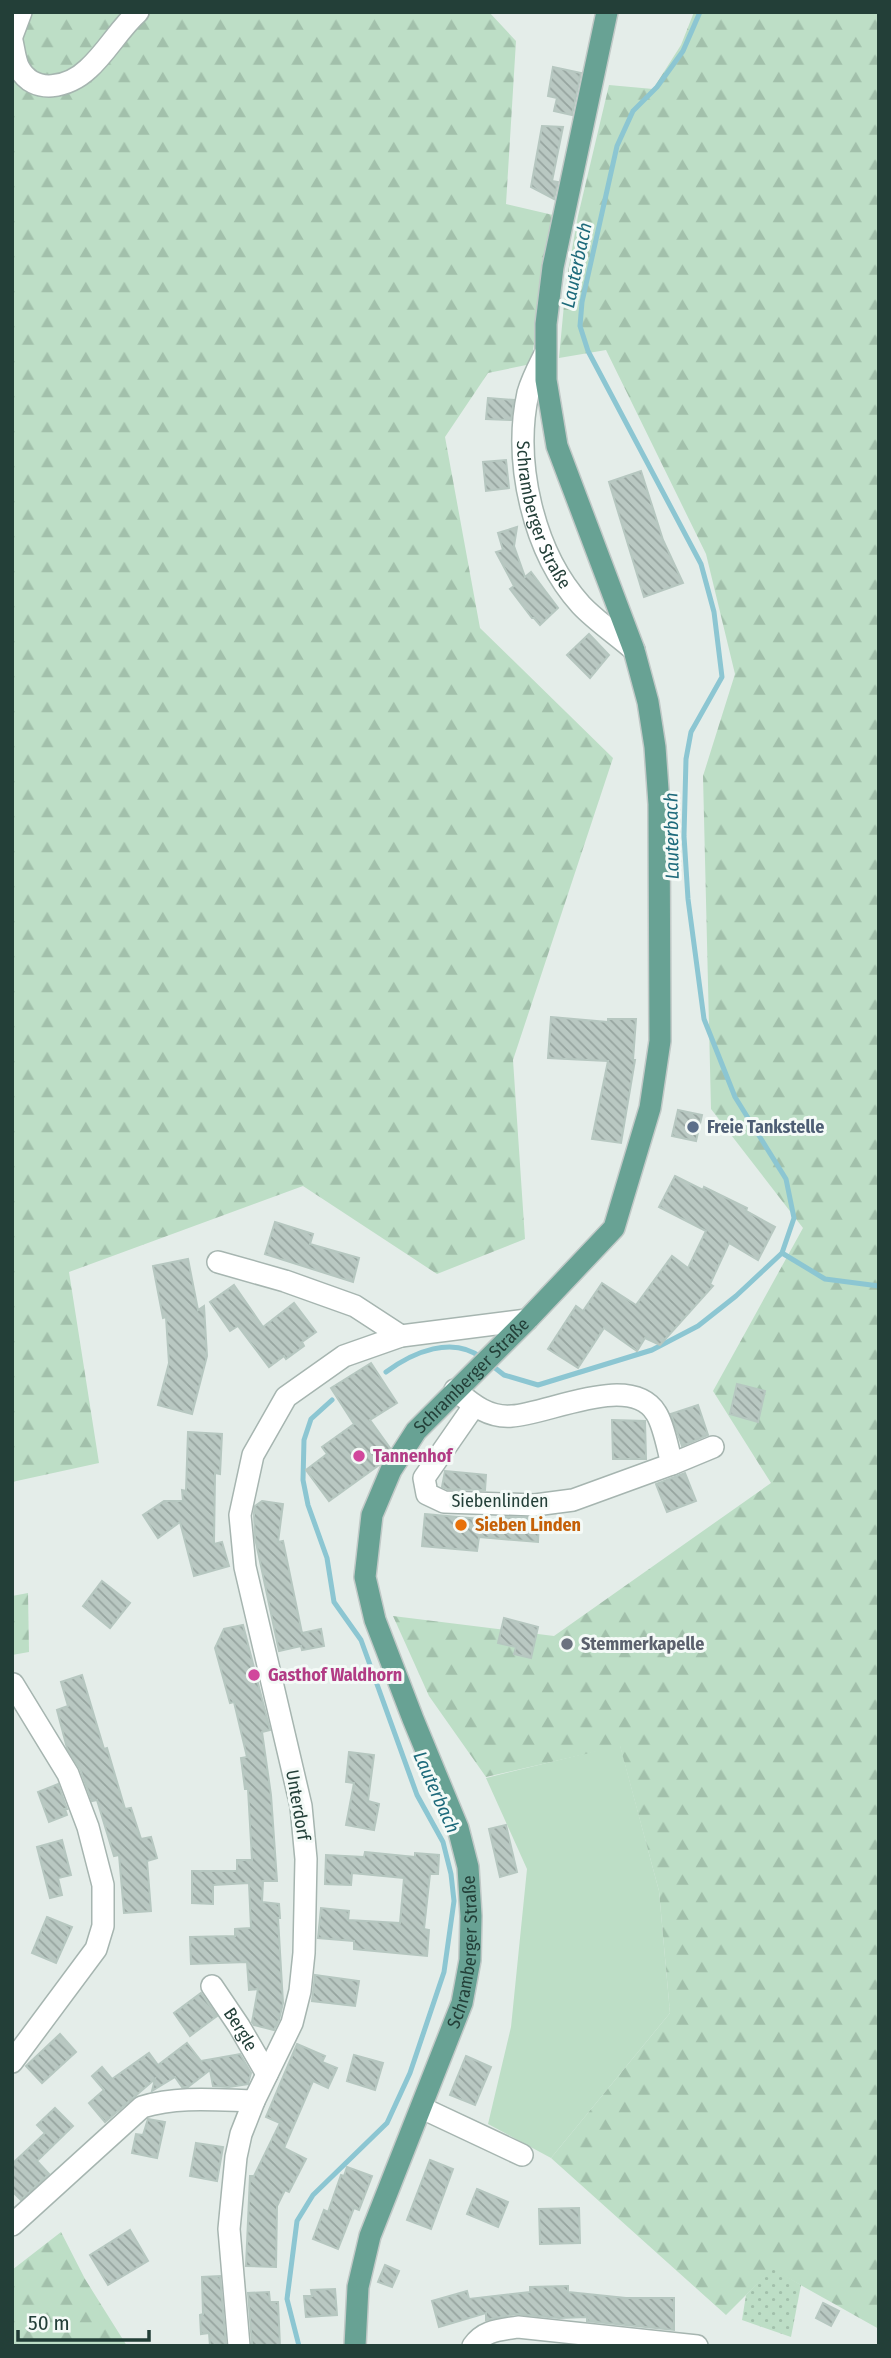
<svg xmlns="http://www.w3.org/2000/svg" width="891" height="2358" viewBox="0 0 891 2358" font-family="'Fira Sans Condensed',sans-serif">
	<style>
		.green { fill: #bddec6 }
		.forest { fill: url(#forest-firs) }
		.park { fill: url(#park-dots) }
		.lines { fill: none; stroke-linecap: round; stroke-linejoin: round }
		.stream { stroke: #8cc6d2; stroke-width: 5 }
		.building { fill: url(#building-back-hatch); stroke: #b6c7c0; stroke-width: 2 }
		.minor-casing { stroke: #a6b5b0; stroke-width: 24 }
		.major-casing { stroke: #c1c9c7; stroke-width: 24 }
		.minor { stroke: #fff; stroke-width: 21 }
		.major { stroke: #68a294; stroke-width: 21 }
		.service-dot { fill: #5c6f8a; stroke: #f4faf7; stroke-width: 2.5 }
		.hotel-dot { fill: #d1479c; stroke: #f4faf7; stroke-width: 2.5 }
		.food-dot { fill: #e8710a; stroke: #f4faf7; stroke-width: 2.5 }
		.worship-dot { fill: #6b7280; stroke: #f4faf7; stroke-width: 2.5 }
		.labels { text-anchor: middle; stroke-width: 6; stroke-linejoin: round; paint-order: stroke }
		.street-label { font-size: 18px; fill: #233f38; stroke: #f4faf7 }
		.service-label { font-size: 18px; font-weight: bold; fill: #4e5e75; stroke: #f4faf7; text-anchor: start }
		.hotel-label { font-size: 18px; font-weight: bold; fill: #b23c85; stroke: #f4faf7; text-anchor: start }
		.food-label { font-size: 18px; font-weight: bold; fill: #c56008; stroke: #f4faf7; text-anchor: start }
		.worship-label { font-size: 18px; font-weight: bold; fill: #5b616d; stroke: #f4faf7; text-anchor: start }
		.water-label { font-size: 19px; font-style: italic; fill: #1d6a7b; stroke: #f4faf7 }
	</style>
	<defs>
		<pattern id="forest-firs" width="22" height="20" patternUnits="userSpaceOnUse" patternTransform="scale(1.75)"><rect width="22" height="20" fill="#bddec6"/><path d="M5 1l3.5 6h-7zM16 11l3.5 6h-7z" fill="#a2c0ab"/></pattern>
		<pattern id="park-dots" width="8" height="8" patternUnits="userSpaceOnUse" patternTransform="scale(1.75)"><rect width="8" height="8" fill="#bddec6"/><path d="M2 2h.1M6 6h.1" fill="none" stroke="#a2c0ab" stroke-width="1.8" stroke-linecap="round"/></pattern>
		<pattern id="building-back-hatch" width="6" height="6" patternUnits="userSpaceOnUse" patternTransform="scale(1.75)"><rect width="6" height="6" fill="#b9c8c2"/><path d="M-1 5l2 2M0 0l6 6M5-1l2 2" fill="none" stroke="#96a49f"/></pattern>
	</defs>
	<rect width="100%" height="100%" fill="#e4ede9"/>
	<path class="green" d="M620,1745L659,1891L670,2013L551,2158L488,2124L511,2027L527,1869L486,1778Z"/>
	<g class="forest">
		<path d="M12,12H489L516,41L506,204L553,215L531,364L488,373L445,437L480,628L613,758L513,1060L525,1239L437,1274L303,1186L69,1272L99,1463L12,1482Z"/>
		<path d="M694,12H879V2329L772,2269L726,2315L551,2158L670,2013L659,1891L620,1746L486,1777L429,1696L393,1616L554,1636L771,1483L713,1391L803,1228L711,1109L703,776L735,674L706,554L606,350L559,358L566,283L578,216L609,85L653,89L681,45Z"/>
		<path d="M28,1593L29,1652L12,1655V1596Z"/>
		<path d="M61,2232L85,2279L127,2346H12V2270Z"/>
	</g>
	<path class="park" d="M772,2268L801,2285L791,2337L742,2320L746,2295Z"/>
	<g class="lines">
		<g class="stream">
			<path d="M782,1253L825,1279L879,1286"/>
			<path d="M490,1364L504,1375L538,1385L652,1350L698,1326L736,1296L782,1253L794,1218L786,1179L735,1097L704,1019L688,899L684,836L686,759L691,732L722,677L714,612L701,564L588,351L580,326L582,302L617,146L633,111L657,87L683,51L700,12"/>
			<path d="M386,1372C413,1352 453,1335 482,1358"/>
			<path d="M299,2346L287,2299L297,2221L313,2195L387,2123L410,2073L444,1972L454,1901L451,1874L443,1842L417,1795L361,1640L334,1602L327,1558L308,1505L303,1480L304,1440L311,1419L332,1400"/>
		</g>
	</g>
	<g class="building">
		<path d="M553,67L581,73L572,115L554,111L557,98L548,96Z"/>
		<path d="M542,126L563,127L552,181L558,182L554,199L531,187Z"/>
		<path d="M488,398L514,400L511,420L486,419Z"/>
		<path d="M506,460L509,488L486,491L483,462Z"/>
		<path d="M641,471L663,540L683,583L644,597L609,482Z"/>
		<path d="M517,527L514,546L525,577L531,572L558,608L540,625L534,618H532L510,589L514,586L496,552L503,550L498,533Z"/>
		<path d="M589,634L609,655L590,678L567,655Z"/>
		<path d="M551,1017L608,1022V1019H636L633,1060H635L621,1143L592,1139L608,1061L548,1058Z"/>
		<path d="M678,1110L702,1115L696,1141L672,1136Z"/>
		<path d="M675,1176L703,1190L704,1187L747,1208L746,1211L775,1227L758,1260L729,1243L710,1284L713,1286L660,1345L645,1338L637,1351L604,1328L578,1368L548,1349L576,1306L583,1311L602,1283L636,1305L672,1256L688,1268L706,1231L659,1207Z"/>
		<path d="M275,1222L313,1234L310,1244L359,1258L353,1282L265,1254Z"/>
		<path d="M188,1259L198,1310L204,1306L207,1356L192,1414L158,1405L169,1363L166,1317L163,1318L153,1266Z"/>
		<path d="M234,1285L263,1327L294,1303L316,1332L302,1342L304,1346L286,1359L284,1356L269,1367L238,1326L230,1331L210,1302Z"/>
		<path d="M371,1363L397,1403L370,1420L390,1448L379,1465L329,1501L306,1470L327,1454L322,1447L354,1424L331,1388Z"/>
		<path d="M737,1384L765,1391L758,1422L730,1414Z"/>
		<path d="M698,1405L708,1435L682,1446L671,1414Z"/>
		<path d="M612,1420L645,1421L646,1459H613Z"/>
		<path d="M188,1432L222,1434L220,1474L215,1473L214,1544L222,1542L229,1566L194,1576L180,1522L158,1538L143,1515L164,1501H183L182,1490L186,1491Z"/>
		<path d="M445,1471L486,1475L485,1490L447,1489L442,1487Z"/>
		<path d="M685,1473L696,1501L667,1512L656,1484Z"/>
		<path d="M262,1501L283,1504L278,1542L283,1541L302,1633L321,1629L324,1646L302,1650L301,1646L279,1651L255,1538L254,1513L255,1506Z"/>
		<path d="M425,1514L503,1521L504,1517L539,1518L538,1542L479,1537L477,1551L422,1546Z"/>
		<path d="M102,1581L130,1603L110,1628L83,1606Z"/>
		<path d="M504,1618L538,1627L531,1658L514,1654L516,1647L498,1643Z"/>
		<path d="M243,1625L270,1730L262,1732L271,1795L277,1881H263L262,1902L279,1904L280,1918H278L283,2003L279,2020L274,2030L254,2025L252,2022L258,1989L249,1990L247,1962L191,1964L190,1937L235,1936V1929L251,1928L249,1883L213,1885V1904L192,1903V1871H237V1860H252L248,1789H245L241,1758L247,1757L234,1702L230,1703L215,1648L224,1629Z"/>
		<path d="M82,1675L104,1749L107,1748L125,1809L131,1808L141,1839L151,1837L157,1858L147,1861L151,1911L124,1913L119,1855L114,1856L97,1800L92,1801L80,1769L67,1748L57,1710L68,1706L61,1682Z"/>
		<path d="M349,1752L374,1755L368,1801L379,1804L374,1830L346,1825L354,1783L346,1782Z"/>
		<path d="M58,1784L67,1809H65L67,1815L49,1822L38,1792Z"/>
		<path d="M506,1825L517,1872L500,1877L489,1829Z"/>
		<path d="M62,1840L71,1875L58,1878L62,1895L50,1898L37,1847Z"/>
		<path d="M365,1852L415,1857V1853L439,1855L438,1874H430L424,1929L429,1930L427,1956L354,1949V1941L318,1938L321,1908L349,1911L348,1920L400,1923L404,1878L352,1873L351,1885L325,1884L326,1855L364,1857Z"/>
		<path d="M47,1917L72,1927L56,1963L32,1953Z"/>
		<path d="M315,1975L359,1981L355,2006L312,2001Z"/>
		<path d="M201,1993L217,2016L190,2036L174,2013Z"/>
		<path d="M60,2034L76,2052L42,2083L26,2066Z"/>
		<path d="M187,2043L201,2061L240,2054L251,2073L248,2084L229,2087L213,2086L210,2070L188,2087H182L175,2077L152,2091L155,2079L105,2122L89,2103L104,2090L92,2076L102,2067L112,2079L149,2053L158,2065Z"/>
		<path d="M297,2044L325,2056L322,2062L337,2068L328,2088L313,2081L284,2148L306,2159L289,2192L285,2190L277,2206L276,2267L246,2266L250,2176H254L280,2123L266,2117Z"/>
		<path d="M354,2055L383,2063L375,2090L347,2081Z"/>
		<path d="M466,2056L491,2067L475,2105L450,2095Z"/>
		<path d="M55,2108L73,2126L37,2161L49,2174L21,2200L12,2191V2164L45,2133L37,2125Z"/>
		<path d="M148,2119L165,2122L157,2158L132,2153L136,2134L143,2135Z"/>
		<path d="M196,2143L223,2147L217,2181L190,2176Z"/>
		<path d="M430,2160L453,2169L431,2229L407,2220Z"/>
		<path d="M347,2167L372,2176L359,2210L354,2208L338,2249L313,2239L324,2210L328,2212L341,2175L344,2176Z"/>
		<path d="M477,2189L508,2202L498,2227L467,2214Z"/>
		<path d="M579,2208L580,2243L540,2244L539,2209Z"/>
		<path d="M130,2230L148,2261L108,2285L90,2255Z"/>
		<path d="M385,2265L399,2271L392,2287L378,2282Z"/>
		<path d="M220,2276L226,2345L210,2346L209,2333L201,2334L200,2315L203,2314L202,2277Z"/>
		<path d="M568,2286V2292L626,2298H674V2330L587,2321V2317L559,2318L516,2314L486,2320V2313L439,2327L432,2301L467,2291L469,2299L530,2292V2287Z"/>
		<path d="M335,2289L337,2315L306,2317L304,2296H312L311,2290Z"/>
		<path d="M269,2292L270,2302H278L280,2346H254L252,2344L248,2293Z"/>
		<path d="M823,2303L839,2311L831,2326L816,2318Z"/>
	</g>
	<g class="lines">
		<defs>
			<g id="minor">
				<path d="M12,36L21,12"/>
				<path d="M12,41C14,49 15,61 19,68C34,96 69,87 88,69C107,52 119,29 138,12"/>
				<path id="s1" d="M545,354C539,366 532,379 528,393C513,462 533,552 581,605C596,621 617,635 634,650"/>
				<path d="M218,1262L285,1281L355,1306L401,1336"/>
				<path d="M455,1390C472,1404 488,1418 512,1416C548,1414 631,1372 656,1413C664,1425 668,1450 672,1464L573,1500L535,1505L444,1502L427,1494L424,1478L474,1406"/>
				<path d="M672,1464L713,1447"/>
				<path id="s2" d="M212,1986L239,2026L267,2074"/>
				<path d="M12,2062L96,1949L103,1926V1885L88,1827L68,1774L13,1684"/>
				<path d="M422,2108L522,2155"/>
				<path d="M12,2225L142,2107C178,2096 216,2100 254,2101"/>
				<path d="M239,2346L229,2229L236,2157L241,2134L254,2101L292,2023L300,1991L304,1953L306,1859L301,1806L245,1567L240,1515L253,1455L286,1397L344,1356L401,1336L527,1320"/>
				<path d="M473,2346C484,2330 500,2330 518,2327L697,2346"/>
			</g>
			<g id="major">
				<path id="s3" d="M355,2346L358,2287L370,2236L462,2003L470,1960L471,1916L468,1867L458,1828L413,1719L375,1620L365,1577L372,1515L391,1470L416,1431L527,1320L614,1228L650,1108L660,1041L659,804L655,747L648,702L634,650L557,446L546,380V324L553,267L607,12"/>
			</g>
		</defs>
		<use href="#minor" class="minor-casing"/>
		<use href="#major" class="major-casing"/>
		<use href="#minor" class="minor"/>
		<use href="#major" class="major"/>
	</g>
	<circle class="service-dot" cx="693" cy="1127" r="7"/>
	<g class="hotel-dot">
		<circle cx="359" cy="1456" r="7"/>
		<circle cx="254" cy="1675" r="7"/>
	</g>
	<circle class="food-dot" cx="461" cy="1525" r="7"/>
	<circle class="worship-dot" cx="567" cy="1644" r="7"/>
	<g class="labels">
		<g class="street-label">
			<text dy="6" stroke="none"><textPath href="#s1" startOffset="168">Schramberger Straße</textPath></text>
			<text dy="6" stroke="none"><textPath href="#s3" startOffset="1043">Schramberger Straße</textPath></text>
			<text x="500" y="1507">Siebenlinden</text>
			<text transform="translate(298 1805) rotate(80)" y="6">Unterdorf</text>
			<text dy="6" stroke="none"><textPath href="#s3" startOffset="413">Schramberger Straße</textPath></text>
			<text dy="6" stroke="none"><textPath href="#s2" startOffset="52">Bergle</textPath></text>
		</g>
		<g class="service-label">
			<text x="707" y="1133">Freie Tankstelle</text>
		</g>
		<g class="hotel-label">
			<text x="373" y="1462">Tannenhof</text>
			<text x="268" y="1681">Gasthof Waldhorn</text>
		</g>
		<g class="food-label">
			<text x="475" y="1531">Sieben Linden</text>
		</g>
		<g class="worship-label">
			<text x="581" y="1650">Stemmerkapelle</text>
		</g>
		<g class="water-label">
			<text transform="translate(576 265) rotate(-78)" y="7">Lauterbach</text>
			<text transform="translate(671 836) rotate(-91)" y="7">Lauterbach</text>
			<text transform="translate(437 1792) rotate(66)" y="7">Lauterbach</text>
		</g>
	</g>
	<rect width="891" height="2358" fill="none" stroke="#233f38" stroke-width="28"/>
	<path d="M18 2330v10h131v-10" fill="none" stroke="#233f38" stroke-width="3.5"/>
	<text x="28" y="2330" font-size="21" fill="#233f38" stroke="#f4faf7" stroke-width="5" paint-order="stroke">50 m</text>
</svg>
